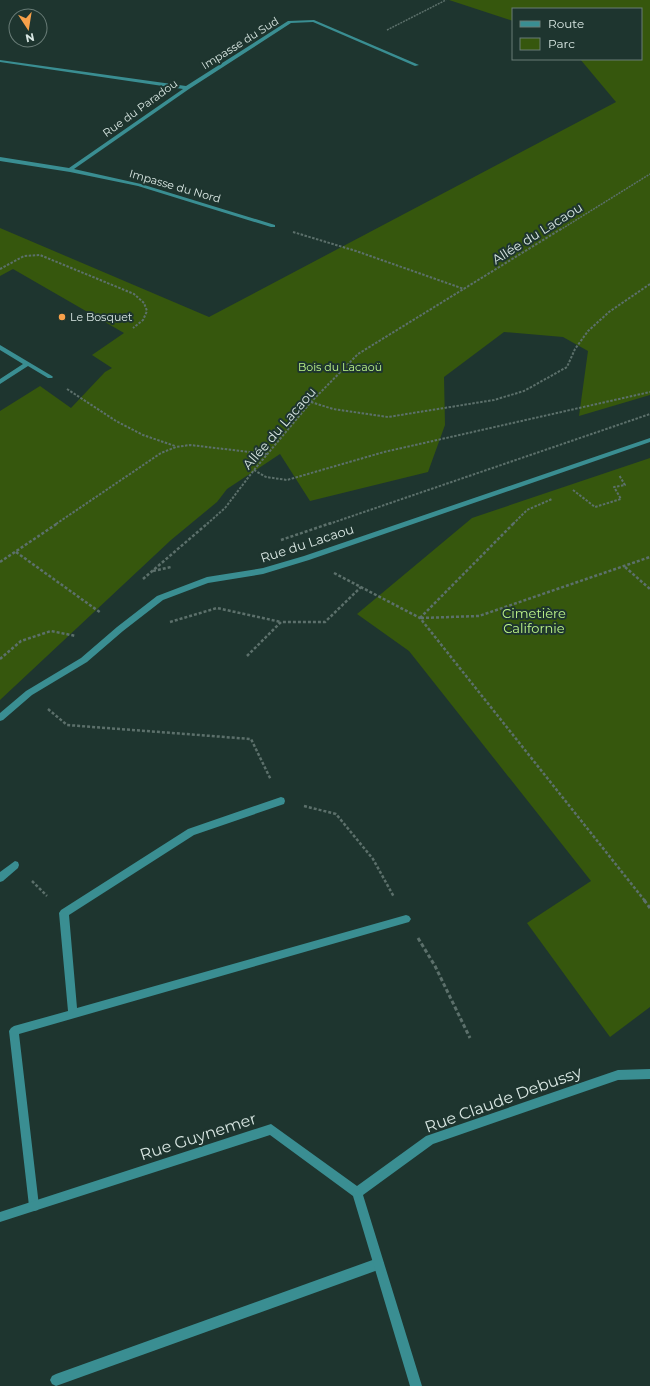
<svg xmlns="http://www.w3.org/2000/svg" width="650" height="1386" viewBox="0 0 650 1386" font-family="Montserrat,sans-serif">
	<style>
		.green { fill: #36570d }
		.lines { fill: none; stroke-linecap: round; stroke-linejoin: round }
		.path-far3 { stroke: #5c706b; stroke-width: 1.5; stroke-dasharray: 2 1; stroke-linecap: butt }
		.path-far2 { stroke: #5c706b; stroke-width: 2; stroke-dasharray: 2.5 1.5; stroke-linecap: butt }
		.path-far1 { stroke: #5c706b; stroke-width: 2.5; stroke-dasharray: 3 2; stroke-linecap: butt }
		.path { stroke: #5c706b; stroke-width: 3; stroke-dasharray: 4 2.5; stroke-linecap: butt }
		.service { fill: #3a8e92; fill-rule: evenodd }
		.minor { fill: #3a8e92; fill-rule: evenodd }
		.poi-dot { fill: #f8a14a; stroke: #1e352f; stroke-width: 1.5 }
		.labels { text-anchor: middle; stroke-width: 4; stroke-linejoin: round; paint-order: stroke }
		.far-street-label { font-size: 11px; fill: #d9e7e3; stroke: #1e352f }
		.far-poi-label { font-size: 11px; fill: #d9e7e3; stroke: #1e352f; text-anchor: start }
		.far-park-label { font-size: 11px; fill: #bef68a; stroke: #1e352f }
		.street-label { font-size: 13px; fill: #d9e7e3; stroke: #1e352f }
		.park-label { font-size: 13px; fill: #bef68a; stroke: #1e352f }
		.near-street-label { font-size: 16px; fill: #d9e7e3; stroke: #1e352f }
	</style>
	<rect width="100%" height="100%" fill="#1e352f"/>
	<g class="green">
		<path d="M449,0H650V395L579,416L588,351L563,337L504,332L444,377L445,425L428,472L310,501L280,454L227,489L217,502L171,540L0,700V411L40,386L71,408L105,372L112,368L92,355L124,333L13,269L0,276V228L209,317L616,102L580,59H641V9H513V21Z"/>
		<path d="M650,458V1007L610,1037L527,923L591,881L409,651L357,614L472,518Z"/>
	</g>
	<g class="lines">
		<g class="path-far3">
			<path d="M387,30L446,0"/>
			<path d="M560,230L650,174"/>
		</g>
		<g class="path-far2">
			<path d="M293,232L356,251L464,289"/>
			<path d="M0,269L24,256L40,255L134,294L144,303L147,311L143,320L133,328"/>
			<path d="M67,389L116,421L143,435L175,446"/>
			<path d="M311,402L333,409L388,417L494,400L524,391L567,367L575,349L588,331L609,312L650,284"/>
			<path d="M254,470L266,477L287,480L384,452L650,392"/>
			<path d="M573,490L595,507L621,499L614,487L625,485L619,475"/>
			<path d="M56,524L161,453L176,447L190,445L267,454"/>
			<path d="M207,524L225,508L254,470L311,402L358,354L561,229"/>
			<path d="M329,524L650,414"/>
			<path d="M513,524L527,510L552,499"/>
		</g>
		<g class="path-far1">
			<path d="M281,540L331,523"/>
			<path d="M16,552L101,613"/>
			<path d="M0,562L58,523"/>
			<path d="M625,567L650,589"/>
			<path d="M153,571L171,567"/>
			<path d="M334,573L420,618L645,901"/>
			<path d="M143,579L208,523"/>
			<path d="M420,618L514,523"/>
			<path d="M421,618L479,616L650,557"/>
			<path d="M170,622L217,608L281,622"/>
			<path d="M247,656L281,622H325L361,587"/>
			<path d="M0,659L21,641L51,631L76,636"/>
			<path d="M48,709L67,725L251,739L271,780"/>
			<path d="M304,806L336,814L373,859L394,897"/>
			<path d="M32,881L47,896"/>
		</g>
		<g class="path">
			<path d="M644,900L650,908"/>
			<path d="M418,938L435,966L470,1038"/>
		</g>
		<g class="service">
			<path d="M281,797L284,798L285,801L284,804L194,835L69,915L77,1008L406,915L409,916L411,919L409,922L19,1034L39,1206L38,1210L34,1211L30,1210L29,1206L9,1031L11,1028L14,1026L68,1011L59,913L61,910L188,829Z"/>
			<path d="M15,861L18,862L19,865L18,868L3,881L0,882V872Z"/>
			<path d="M378,1258L382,1260L384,1264L382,1268L378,1270L56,1386L52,1384L50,1380L52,1376L56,1374Z"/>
		</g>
		<g class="minor">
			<path d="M314,20L419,65L415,66L313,22L291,23L189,89L74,169L141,184L275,225V227H271L138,186L70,172L0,161V157L69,168L183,89L0,62V60L186,86L288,21Z"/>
			<path d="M0,345L52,376L53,377L52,378H48L28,366L0,384V379L23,364L0,350Z"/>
			<path d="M650,438V442L309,560L263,574L208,583L163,600L123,631L87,662L32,695L3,720L0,721V713L26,691L81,658L117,627L157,596L207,577L263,568L304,556Z"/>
			<path d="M650,1069V1079L618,1080L433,1144L363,1195L422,1386H410L353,1196L270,1135L0,1222V1212L271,1124L357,1186L426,1136L618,1070Z"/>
		</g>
	</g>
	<circle class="poi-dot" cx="62" cy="317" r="4"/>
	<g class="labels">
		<g class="far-street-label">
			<text transform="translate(240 43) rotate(-32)" y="4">Impasse du Sud</text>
			<text transform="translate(140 108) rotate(-36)" y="4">Rue du Paradou</text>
			<text transform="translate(175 186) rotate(16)" y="4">Impasse du Nord</text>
		</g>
		<g class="far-poi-label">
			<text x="70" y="321">Le Bosquet</text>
		</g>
		<g class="far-park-label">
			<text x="340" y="371">Bois du Lacaoü</text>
		</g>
		<g class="street-label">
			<text transform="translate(537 233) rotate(-32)" y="5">Allée du Lacaou</text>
			<text transform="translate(279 428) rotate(-49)" y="5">Allée du Lacaou</text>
			<text transform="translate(307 543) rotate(-18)" y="5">Rue du Lacaou</text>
		</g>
		<g class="park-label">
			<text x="534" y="618">Cimetière<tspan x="534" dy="15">Californie</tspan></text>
		</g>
		<g class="near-street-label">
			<text transform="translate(503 1099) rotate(-20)" y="6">Rue Claude Debussy</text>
			<text transform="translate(198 1136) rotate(-18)" y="6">Rue Guynemer</text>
		</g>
	</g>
	<rect x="512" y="8" width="130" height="52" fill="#1e352f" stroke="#697c77"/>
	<rect x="520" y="21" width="20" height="6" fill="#3a8e92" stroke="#697c77"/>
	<text x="548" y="28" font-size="12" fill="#d9e7e3">Route</text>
	<rect x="520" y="38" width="20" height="12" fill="#36570d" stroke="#697c77"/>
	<text x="548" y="48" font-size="12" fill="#d9e7e3">Parc</text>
	<g transform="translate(28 28) rotate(168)"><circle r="19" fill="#1e352f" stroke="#697c77"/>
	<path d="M0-3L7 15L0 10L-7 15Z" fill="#f8a14a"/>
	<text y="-6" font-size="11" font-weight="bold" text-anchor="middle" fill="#d9e7e3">N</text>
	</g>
</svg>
